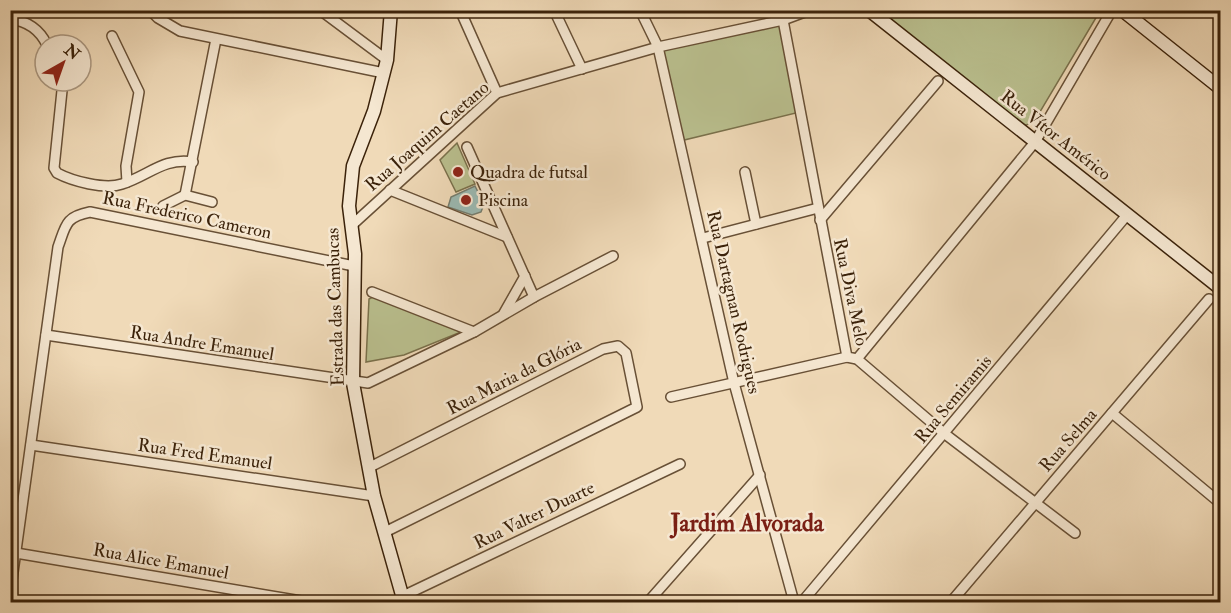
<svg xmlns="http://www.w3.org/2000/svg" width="1231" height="613" viewBox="0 0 1231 613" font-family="'IM FELL Double Pica',serif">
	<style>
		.green { fill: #bac08f; stroke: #7a714c; stroke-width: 1.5 }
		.water { fill: #9bbab3; stroke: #757d6f; stroke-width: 1.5 }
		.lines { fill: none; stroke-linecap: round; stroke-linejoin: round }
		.street-casing { stroke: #685036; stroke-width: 12 }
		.secondary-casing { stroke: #3b220a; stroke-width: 15 }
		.street { stroke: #f5e7d1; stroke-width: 9 }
		.secondary { stroke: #f5e7d1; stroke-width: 12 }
		.poi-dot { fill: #8f2418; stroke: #f5e7d1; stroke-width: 2 }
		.labels { text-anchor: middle; stroke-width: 5; stroke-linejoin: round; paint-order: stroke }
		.street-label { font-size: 18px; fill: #3b220a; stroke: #f5e7d1 }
		.poi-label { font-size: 18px; fill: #3b220a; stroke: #f5e7d1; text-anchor: start }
		.district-label { font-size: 24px; font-weight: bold; fill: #7a1f14; stroke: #f5e7d1 }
	</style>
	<rect width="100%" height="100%" fill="#f0dab8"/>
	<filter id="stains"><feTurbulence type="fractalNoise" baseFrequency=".00333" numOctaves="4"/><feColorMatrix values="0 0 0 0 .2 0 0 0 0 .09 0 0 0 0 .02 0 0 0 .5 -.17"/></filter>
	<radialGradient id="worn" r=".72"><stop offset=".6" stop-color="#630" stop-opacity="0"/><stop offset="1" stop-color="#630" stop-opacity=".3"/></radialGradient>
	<g class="green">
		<path d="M871,11L1100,10V11L1034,122L1021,127Z"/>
		<path d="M783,20L800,112L680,141L658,47Z"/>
		<path d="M457,143L475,184L456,192L440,160Z"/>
		<path d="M375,296L461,332L404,355L366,362L369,299Z"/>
	</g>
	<path class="water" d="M475,186L484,204L481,212L472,215L448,207L451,197Z"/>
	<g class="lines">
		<defs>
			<g id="street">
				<path d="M150,10L158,18L180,31L384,73"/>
				<path d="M320,10L387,60"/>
				<path d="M460,10L497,93"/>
				<path d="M554,10L582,69"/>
				<path d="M640,10L658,47L734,383L794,602"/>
				<path d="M10,19C27,21 40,30 47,45"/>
				<path d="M783,20L847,357L857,359L945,434L1075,533"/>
				<path d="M112,36L139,92L126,166L127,182"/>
				<path d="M63,81L54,168L57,173C72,181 105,190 122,184C148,176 164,157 193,162"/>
				<path d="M467,147L534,297"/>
				<path d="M745,172L756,224"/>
				<path d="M390,190L507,237"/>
				<path d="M185,195L216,39"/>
				<path d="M163,206L185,195L212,202"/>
				<path d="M820,220L938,81"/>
				<path d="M351,226L497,93L658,47L783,20L810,10"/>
				<path d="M703,238L818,208"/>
				<path d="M372,292L474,332"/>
				<path d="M504,313L525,276"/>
				<path d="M46,335L368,383L474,332L534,297L613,256"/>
				<path d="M857,359L1035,142L1112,10"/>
				<path d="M671,397L847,357"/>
				<path d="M1112,413L1220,503"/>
				<path d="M31,445L374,496"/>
				<path d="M368,468L603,349L618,346L626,353L637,407L385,532"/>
				<path d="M10,552L307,602"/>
				<path d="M10,594L58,247C66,225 65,217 90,212L354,266"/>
				<path d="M403,596L680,464"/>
				<path d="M648,602L760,475"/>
				<path d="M802,602L1127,215"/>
				<path d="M951,602L1209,299"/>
				<path d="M1218,602L1220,599"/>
			</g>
			<g id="secondary">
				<path d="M391,10L387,60L374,111L353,166L349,206L355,254L353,383L374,496L404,602"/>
				<path d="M869,10L1220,288"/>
				<path d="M1122,10L1220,88"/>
			</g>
		</defs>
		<use href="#street" class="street-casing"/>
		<use href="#secondary" class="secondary-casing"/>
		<use href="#street" class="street"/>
		<use href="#secondary" class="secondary"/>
	</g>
	<g class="poi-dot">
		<circle cx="458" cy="172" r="6"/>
		<circle cx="466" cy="200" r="6"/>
	</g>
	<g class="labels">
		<g class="street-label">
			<text transform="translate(1056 135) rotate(38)" y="6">Rua Vítor Américo</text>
			<text transform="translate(427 136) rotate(-41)" y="6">Rua Joaquim Caetano</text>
			<text transform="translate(187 215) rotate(12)" y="6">Rua Frederico Cameron</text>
			<text transform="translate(851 292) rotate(78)" y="6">Rua Diva Melo</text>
			<text transform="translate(734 302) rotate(77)" y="6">Rua Dartagnan Rodrigues</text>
			<text transform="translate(335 307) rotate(-92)" y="6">Estrada das Cambucas</text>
			<text transform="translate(202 343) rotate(9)" y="6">Rua Andre Emanuel</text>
			<text transform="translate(514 376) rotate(-27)" y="6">Rua Maria da Glória</text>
			<text transform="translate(953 399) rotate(-50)" y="6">Rua Semiramis</text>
			<text transform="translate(1068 440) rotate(-49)" y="6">Rua Selma</text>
			<text transform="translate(205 454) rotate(8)" y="6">Rua Fred Emanuel</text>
			<text transform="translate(534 515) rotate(-26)" y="6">Rua Valter Duarte</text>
			<text transform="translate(161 561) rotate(10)" y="6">Rua Alice Emanuel</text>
		</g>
		<g class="poi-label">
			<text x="470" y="178">Quadra de futsal</text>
			<text x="478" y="206">Piscina</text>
		</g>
		<g class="district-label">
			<text x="747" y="531">Jardim Alvorada</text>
		</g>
	</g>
	<rect width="1231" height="613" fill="none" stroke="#f0dab8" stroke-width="36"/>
	<rect x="12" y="12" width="1207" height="589" fill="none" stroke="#3b220a" stroke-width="3"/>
	<rect x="18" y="18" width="1195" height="577" fill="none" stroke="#3b220a" stroke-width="1.5"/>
	<g transform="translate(63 63) rotate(40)"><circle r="28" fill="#f5e7d1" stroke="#ab9881" stroke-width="1.5"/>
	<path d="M0-4.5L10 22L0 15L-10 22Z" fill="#8f2418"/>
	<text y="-9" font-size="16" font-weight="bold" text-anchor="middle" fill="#3b220a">N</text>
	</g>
	<rect width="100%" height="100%" filter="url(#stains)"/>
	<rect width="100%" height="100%" fill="url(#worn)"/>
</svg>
